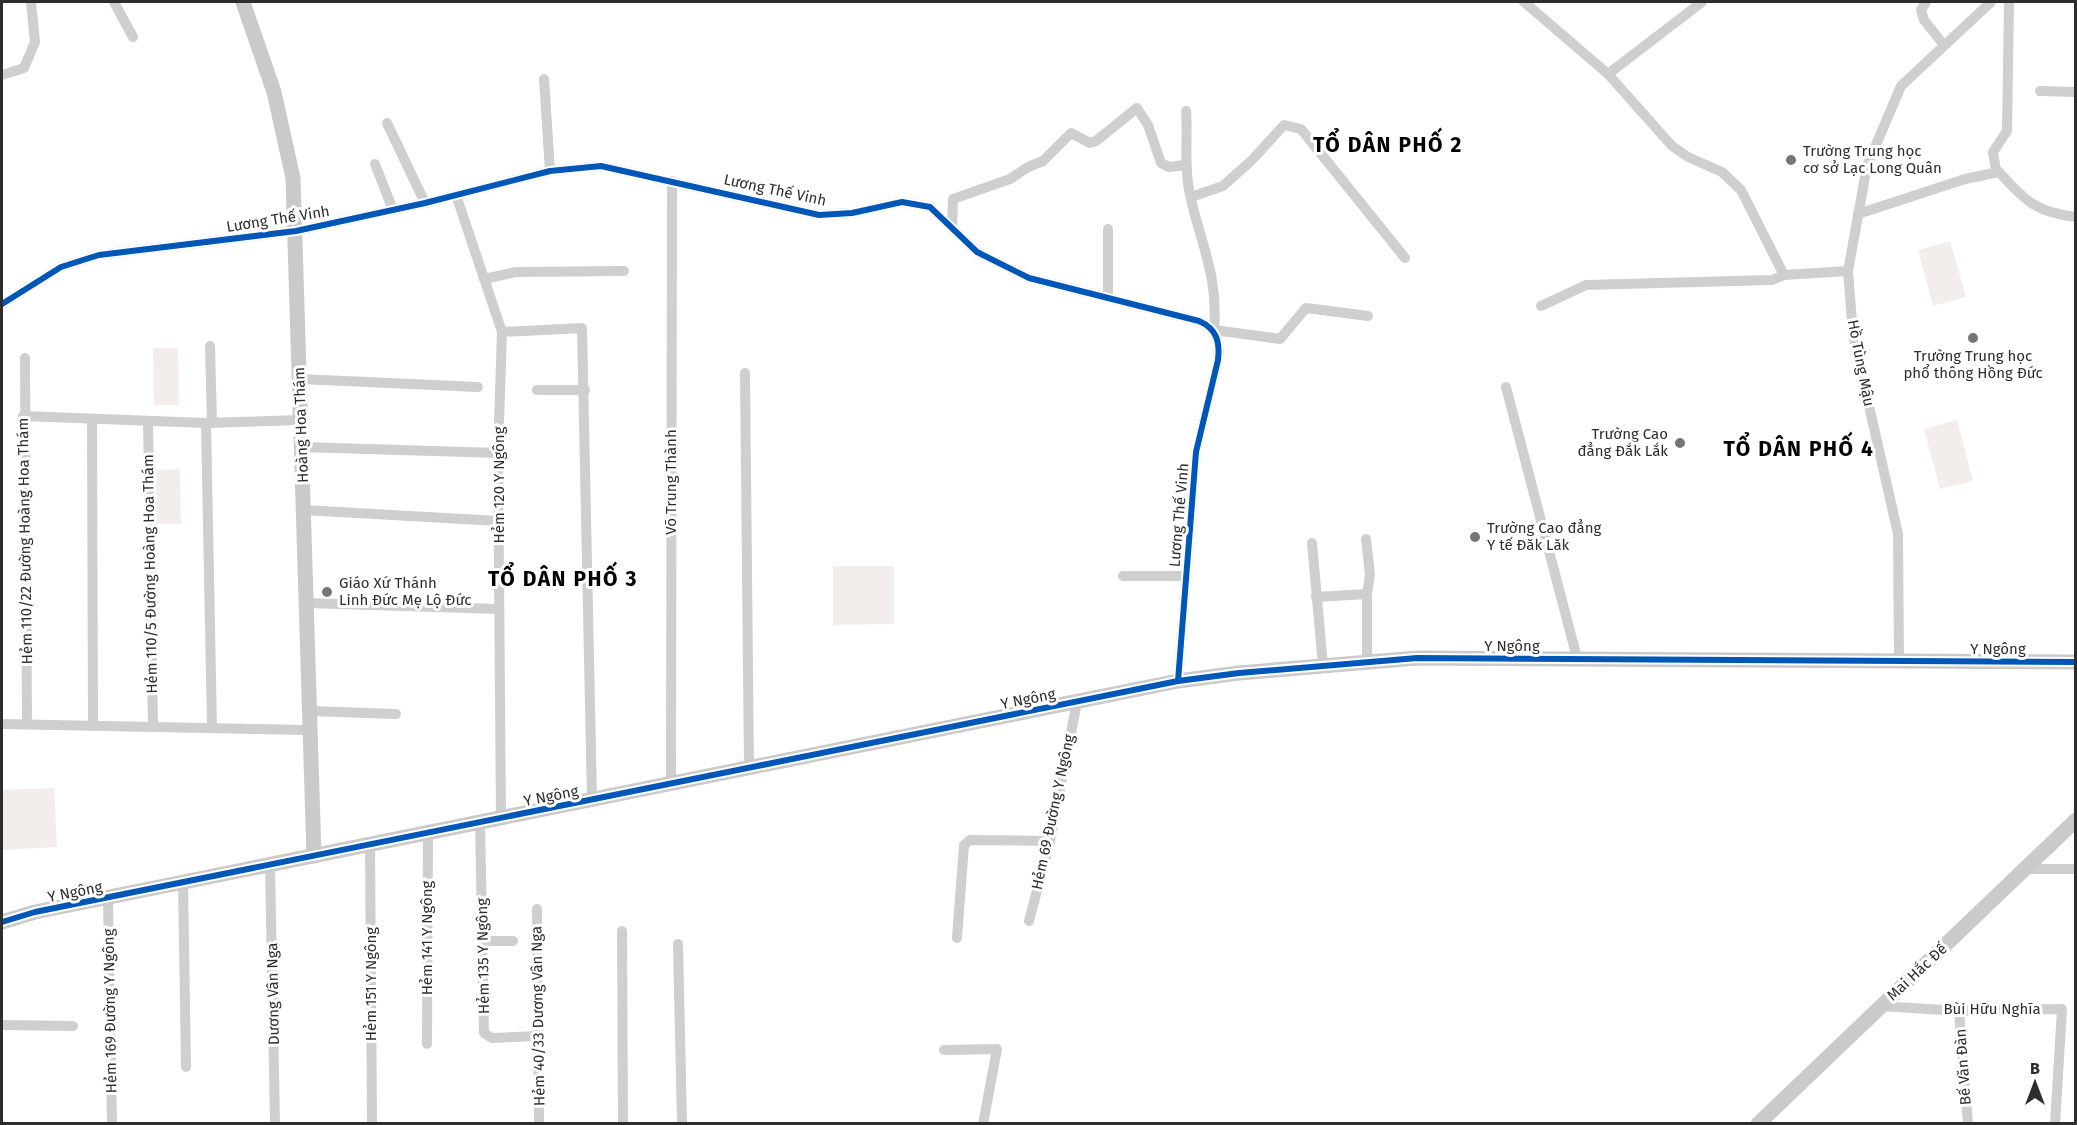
<svg xmlns="http://www.w3.org/2000/svg" width="2077" height="1125" viewBox="0 0 2077 1125" font-family="'Fira Sans',sans-serif">
	<style>
		.green { fill: #f3edec }
		.lines { fill: none; stroke-linecap: round; stroke-linejoin: round }
		.street { stroke: #cfcfcf; stroke-width: 10 }
		.secondary { stroke: #cacaca; stroke-width: 15 }
		.cycleway-casing { stroke: #fff; stroke-width: 10 }
		.cycleway { stroke: #0057b8; stroke-width: 6 }
		.poi-dot { fill: #767676; stroke: #fff; stroke-width: 2 }
		.labels { text-anchor: middle; stroke-width: 6; stroke-linejoin: round; paint-order: stroke }
		.poi-label { font-size: 15px; fill: #2d2d2d; stroke: #fff; text-anchor: start }
		.street-label { font-size: 15px; fill: #2d2d2d; stroke: #fff }
		.district-label { font-size: 21px; font-weight: bold; letter-spacing: 1.5px; fill: #000; stroke: #fff }
	</style>
	<rect width="100%" height="100%" fill="#fff"/>
	<g class="green">
		<path d="M1950,241L1966,297L1933,306L1918,250Z"/>
		<path d="M153,348H178L179,405H154Z"/>
		<path d="M1957,420L1973,481L1940,489L1924,429Z"/>
		<path d="M180,469L181,524H156L155,470Z"/>
		<path d="M833,566H894V624L833,625Z"/>
		<path d="M54,788L57,847L2,850V790Z"/>
	</g>
	<g class="lines">
		<g class="street">
			<path d="M114,2L133,37"/>
			<path d="M1524,2L1608,74L1672,146L1688,157L1722,172L1741,190L1784,275"/>
			<path d="M1926,2L1921,10L1924,20L1944,45"/>
			<path d="M1608,74L1702,2"/>
			<path d="M2,75L24,68L35,42L31,2"/>
			<path d="M544,79L550,171"/>
			<path d="M2040,91L2076,92"/>
			<path d="M1186,111C1188,137 1184,163 1189,190C1199,241 1219,274 1214,330L1280,339L1306,308L1368,316"/>
			<path d="M387,123L425,203"/>
			<path d="M375,164L393,210"/>
			<path d="M1996,170L1993,152L2007,131L2009,2"/>
			<path d="M456,195L502,332L498,453L501,818"/>
			<path d="M1191,197L1223,186L1252,160L1284,125L1301,129L1405,258"/>
			<path d="M1858,214L1965,179L1999,172C2024,200 2037,213 2076,217"/>
			<path d="M952,228L953,199L1010,179L1028,167L1043,161L1071,133L1090,143L1096,141L1137,108L1148,125L1161,163L1169,167L1185,165"/>
			<path d="M1108,229V297"/>
			<path d="M484,279L516,272L624,271"/>
			<path d="M2,304L61,267L99,255L296,231L425,203L550,171L601,166L819,215L852,213L902,202L930,207L977,252L1029,278L1199,321C1217,329 1220,342 1218,360L1196,452L1178,681"/>
			<path d="M1541,306L1586,285L1772,280L1784,275L1848,271"/>
			<path d="M502,332L582,328L592,799"/>
			<path d="M210,346L212,423"/>
			<path d="M25,358L27,724"/>
			<path d="M745,373L749,768"/>
			<path d="M300,379L478,387"/>
			<path d="M1506,387L1577,658"/>
			<path d="M537,390H585"/>
			<path d="M23,416L206,423L301,420"/>
			<path d="M92,419L93,726"/>
			<path d="M148,421L153,727"/>
			<path d="M206,423L212,728"/>
			<path d="M302,447L498,453"/>
			<path d="M304,510L498,521"/>
			<path d="M1366,539L1370,575L1367,594"/>
			<path d="M1312,543L1323,666"/>
			<path d="M1123,576H1186"/>
			<path d="M1316,597L1367,594V662"/>
			<path d="M307,603L499,609"/>
			<path d="M1899,661L1898,534L1853,335L1848,271L1867,166L1901,86L1991,2"/>
			<path d="M310,711L396,714"/>
			<path d="M2,724L310,730"/>
			<path d="M671,784L672,181"/>
			<path d="M480,822L484,1033L492,1038L538,1036"/>
			<path d="M370,844L372,1124"/>
			<path d="M270,864L275,1124"/>
			<path d="M2027,869H2076"/>
			<path d="M183,882L186,1067"/>
			<path d="M108,898L112,1124"/>
			<path d="M537,909L539,1124"/>
			<path d="M1029,921L1050,841L1077,702"/>
			<path d="M622,931L623,1124"/>
			<path d="M957,938L964,845L970,840L1050,841"/>
			<path d="M482,941H513"/>
			<path d="M678,944L682,1124"/>
			<path d="M1880,1006L1959,1011L2062,1009L2055,1124"/>
			<path d="M1959,1011L1968,1124"/>
			<path d="M2,1025L73,1026"/>
			<path d="M427,1044L428,833"/>
			<path d="M944,1050L997,1049L983,1124"/>
		</g>
		<g class="secondary">
			<path d="M243,2L274,92L293,178L314,856"/>
			<path d="M2,922L35,912L1178,681L1239,673L1417,658L2076,662"/>
			<path d="M1758,1124L2076,820"/>
		</g>
		<defs>
			<g id="cycleway">
				<path d="M2,304L61,267L99,255L296,231L425,203L550,171L601,166L819,215L852,213L902,202L930,207L977,252L1029,278L1199,321C1217,329 1220,342 1218,360L1196,452L1178,681"/>
				<path d="M2,922L35,912L1178,681L1239,673L1417,658L2076,662"/>
			</g>
		</defs>
		<use href="#cycleway" class="cycleway-casing"/>
		<use href="#cycleway" class="cycleway"/>
	</g>
	<g class="poi-dot">
		<circle cx="1791" cy="160" r="6"/>
		<circle cx="1973" cy="338" r="6"/>
		<circle cx="1680" cy="443" r="6"/>
		<circle cx="1475" cy="537" r="6"/>
		<circle cx="327" cy="592" r="6"/>
	</g>
	<g class="labels">
		<g class="poi-label">
			<text x="1803" y="156">Trường Trung học<tspan x="1803" dy="17">cơ sở Lạc Long Quân</tspan></text>
			<text x="1973" y="361" text-anchor="middle">Trường Trung học<tspan x="1973" dy="17">phổ thông Hồng Đức</tspan></text>
			<text x="1668" y="439" text-anchor="end">Trường Cao<tspan x="1668" dy="17">đẳng Đắk Lắk</tspan></text>
			<text x="1487" y="533">Trường Cao đẳng<tspan x="1487" dy="17">Y tế Đăk Lăk</tspan></text>
			<text x="339" y="588">Giáo Xứ Thánh<tspan x="339" dy="17">Linh Đức Mẹ Lộ Đức</tspan></text>
		</g>
		<g class="street-label">
			<text transform="translate(775 190) rotate(12)" y="5">Lương Thế Vinh</text>
			<text transform="translate(278 219) rotate(-9)" y="5">Lương Thế Vinh</text>
			<text transform="translate(1861 363) rotate(79)" y="5">Hồ Tùng Mậu</text>
			<text transform="translate(301 425) rotate(-92)" y="5">Hoàng Hoa Thám</text>
			<text transform="translate(671 482) rotate(-90)" y="5">Võ Trung Thành</text>
			<text transform="translate(499 485) rotate(-90)" y="5">Hẻm 120 Y Ngông</text>
			<text transform="translate(1179 515) rotate(-85)" y="5">Lương Thế Vinh</text>
			<text transform="translate(25 541) rotate(-91)" y="5">Hẻm 110/22 Đường Hoàng Hoa Thám</text>
			<text transform="translate(150 574) rotate(-91)" y="5">Hẻm 110/5 Đường Hoàng Hoa Thám</text>
			<text x="1512" y="651">Y Ngông</text>
			<text x="1998" y="654">Y Ngông</text>
			<text transform="translate(1028 699) rotate(-11)" y="5">Y Ngông</text>
			<text transform="translate(551 796) rotate(-11)" y="5">Y Ngông</text>
			<text transform="translate(1053 812) rotate(-78)" y="5">Hẻm 69 Đường Y Ngông</text>
			<text transform="translate(75 892) rotate(-11)" y="5">Y Ngông</text>
			<text transform="translate(427 938) rotate(-90)" y="5">Hẻm 141 Y Ngông</text>
			<text transform="translate(483 956) rotate(-91)" y="5">Hẻm 135 Y Ngông</text>
			<text transform="translate(1917 972) rotate(-43)" y="5">Mai Hắc Đế</text>
			<text transform="translate(371 984) rotate(-90)" y="5">Hẻm 151 Y Ngông</text>
			<text transform="translate(273 994) rotate(-91)" y="5">Dương Vân Nga</text>
			<text x="1992" y="1014">Bùi Hữu Nghĩa</text>
			<text transform="translate(110 1011) rotate(-91)" y="5">Hẻm 169 Đường Y Ngông</text>
			<text transform="translate(538 1016) rotate(-91)" y="5">Hẻm 40/33 Dương Vân Nga</text>
			<text transform="translate(1963 1067) rotate(-94)" y="5">Bế Văn Đàn</text>
		</g>
		<g class="district-label">
			<text x="1388" y="152">TỔ DÂN PHỐ 2</text>
			<text x="1799" y="456">TỔ DÂN PHỐ 4</text>
			<text x="563" y="586">TỔ DÂN PHỐ 3</text>
		</g>
	</g>
	<rect width="2077" height="1125" fill="none" stroke="#2d2d2d" stroke-width="6"/>
	<g transform="translate(2035 1083)" stroke="#ffffff" stroke-width="4.5" paint-order="stroke">
	<path d="M0-4.5L10 22L0 15L-10 22Z" fill="#2d2d2d"/>
	<text y="-9" font-size="16" font-weight="bold" text-anchor="middle" fill="#2d2d2d">B</text>
	</g>
</svg>
